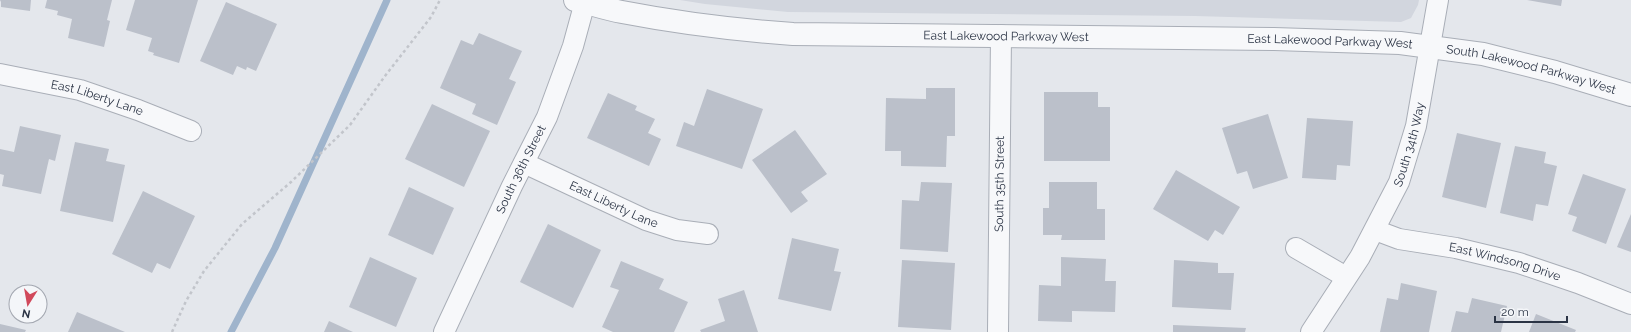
<svg xmlns="http://www.w3.org/2000/svg" width="1631" height="332" viewBox="0 0 1631 332" font-family="Raleway,sans-serif">
	<style>
		.built { fill: #d2d6de }
		.lines { fill: none; stroke-linecap: round; stroke-linejoin: round }
		.stream { stroke: #9fb4cc; stroke-width: 7 }
		.building { fill: #bbc0ca }
		.minor-casing { stroke: #a9aeb7; stroke-width: 22 }
		.tertiary-casing { stroke: #a9aeb7; stroke-width: 24 }
		.path { stroke: #c2c5cb; stroke-width: 2.5; stroke-dasharray: 3 3; stroke-linecap: butt }
		.minor { stroke: #f7f8fa; stroke-width: 20 }
		.tertiary { stroke: #f7f8fa; stroke-width: 22 }
		.labels { text-anchor: middle; stroke-width: 3; stroke-linejoin: round; paint-order: stroke }
		.street-label { font-size: 12px; fill: #2b3445; stroke: #f4f6f9 }
	</style>
	<rect width="100%" height="100%" fill="#e4e7ec"/>
	<path class="built" d="M680,0H1419L1418,5L1411,18L1401,22L1195,16L788,12L705,4Z"/>
	<g class="lines">
		<path class="stream" d="M231,332L275,248L387,0"/>
	</g>
	<g class="building">
		<path d="M0,0H31L30,11L1,7V2Z"/>
		<path d="M47,0H112L107,20L110,21L104,47L68,38L72,19L57,15L58,11L45,8Z"/>
		<path d="M135,0H198L179,63L153,55L154,53L148,51L152,38L126,30Z"/>
		<path d="M1527,0H1562L1561,6Z"/>
		<path d="M226,2L277,24L256,71L247,67L246,70L237,66L233,75L200,61Z"/>
		<path d="M479,33L522,51L509,79L516,82L497,125L472,114L476,104L440,88L461,40L473,45Z"/>
		<path d="M926,88H955V136H947L946,167L901,166V151H885L886,98L926,99Z"/>
		<path d="M707,89L763,109L742,169L676,146L684,122L694,126Z"/>
		<path d="M1044,92H1098V107H1110V161H1044Z"/>
		<path d="M608,93L637,106L635,110L655,119L648,133L661,139L649,166L587,138Z"/>
		<path d="M432,104L490,131L464,187L405,159Z"/>
		<path d="M1268,114L1288,178L1253,189L1247,171L1237,174L1222,128Z"/>
		<path d="M1307,118L1353,121L1350,166L1337,165L1336,180L1302,178Z"/>
		<path d="M20,126L61,135L55,161L49,159L41,194L2,186L4,175L0,174V149L14,152Z"/>
		<path d="M795,130L827,174L801,192L808,201L791,213L752,160Z"/>
		<path d="M1457,133L1501,143L1486,208L1442,197Z"/>
		<path d="M75,142L109,149L106,161L125,165L113,222L60,211Z"/>
		<path d="M1515,146L1546,152L1544,163L1557,166L1548,206L1536,204L1533,221L1500,213Z"/>
		<path d="M1176,170L1240,207L1223,235L1215,230L1208,241L1153,209Z"/>
		<path d="M1583,174L1626,189L1606,244L1572,231L1577,217L1568,214Z"/>
		<path d="M921,182L952,183L948,252L900,249L902,200L919,201Z"/>
		<path d="M1049,182H1097V209H1105V240H1061L1062,235H1043V208H1049Z"/>
		<path d="M409,187L454,208L433,255L388,235Z"/>
		<path d="M143,191L195,216L170,269L157,263L152,273L112,254Z"/>
		<path d="M1631,214V252L1617,247Z"/>
		<path d="M548,224L601,250L573,308L520,282Z"/>
		<path d="M792,238L839,249L834,271L841,272L831,311L778,299Z"/>
		<path d="M370,257L417,278L396,327L349,307Z"/>
		<path d="M1061,257L1106,259L1105,281H1116L1115,312L1072,311V322L1038,321L1039,285L1061,286Z"/>
		<path d="M902,260L955,263L951,330L898,327Z"/>
		<path d="M1174,260L1218,263V273H1234L1231,310L1172,307Z"/>
		<path d="M621,261L664,279L659,289L688,302L674,332H613L602,327L619,290L610,287Z"/>
		<path d="M1401,283L1437,291L1429,332H1380L1387,298L1398,300Z"/>
		<path d="M744,290L758,332H701L700,330L725,321L718,299Z"/>
		<path d="M1472,298L1507,306L1501,332H1451L1456,311L1468,313Z"/>
		<path d="M77,312L125,332H68Z"/>
		<path d="M1536,314L1576,330L1575,332H1529Z"/>
		<path d="M329,321L353,332H324Z"/>
		<path d="M0,324L26,330L25,332H0Z"/>
		<path d="M1173,325L1246,328L1245,332H1173Z"/>
	</g>
	<g class="lines">
		<defs>
			<g id="minor">
				<path id="s1" d="M0,74L80,90L138,110L191,131"/>
				<path id="s2" d="M524,163L646,220L677,230L708,234"/>
				<path id="s3" d="M1375,230L1399,239L1456,248L1519,263L1578,283L1631,304"/>
				<path d="M1296,248L1346,277"/>
				<path id="s4" d="M444,332L512,186L547,117L573,46L585,2"/>
				<path id="s5" d="M998,332L1001,35"/>
				<path id="s6" d="M1311,332L1360,257L1399,182L1416,126L1438,0"/>
			</g>
			<g id="tertiary">
				<path id="s7" d="M575,0C591,4 606,9 622,12C679,23 736,30 793,34L1274,39L1400,43L1483,54L1555,72L1631,95"/>
			</g>
		</defs>
		<use href="#minor" class="minor-casing"/>
		<use href="#tertiary" class="tertiary-casing"/>
		<path class="path" d="M172,332L186,301L204,271L242,224L291,182L350,125L385,76L431,17L440,0"/>
		<use href="#minor" class="minor"/>
		<use href="#tertiary" class="tertiary"/>
	</g>
	<g class="labels">
		<g class="street-label">
			<text dy="4" stroke="none"><textPath href="#s7" startOffset="434">East Lakewood Parkway West</textPath></text>
			<text dy="4" stroke="none"><textPath href="#s7" startOffset="758">East Lakewood Parkway West</textPath></text>
			<text dy="4" stroke="none"><textPath href="#s7" startOffset="962">South Lakewood Parkway West</textPath></text>
			<text dy="4" stroke="none"><textPath href="#s1" startOffset="100">East Liberty Lane</textPath></text>
			<text dy="4" stroke="none"><textPath href="#s6" startOffset="213">South 34th Way</textPath></text>
			<text dy="4" stroke="none"><textPath href="#s4" startOffset="180">South 36th Street</textPath></text>
			<text dy="4" stroke="none"><textPath href="#s5" startOffset="148">South 35th Street</textPath></text>
			<text dy="4" stroke="none"><textPath href="#s2" startOffset="99">East Liberty Lane</textPath></text>
			<text dy="4" stroke="none"><textPath href="#s3" startOffset="134">East Windsong Drive</textPath></text>
		</g>
	</g>
	<g transform="translate(28 304) rotate(191)"><circle r="19" fill="#f4f6f9" stroke="#a4a8b1"/>
	<path d="M0-3L7 15L0 10L-7 15Z" fill="#d1495b"/>
	<text y="-6" font-size="11" font-weight="bold" text-anchor="middle" fill="#2b3445">N</text>
	</g>
	<path d="M1495 316v6h72v-6" fill="none" stroke="#2b3445" stroke-width="2"/>
	<text x="1501" y="316" font-size="12" fill="#2b3445" stroke="#f4f6f9" stroke-width="3" paint-order="stroke">20 m</text>
</svg>
